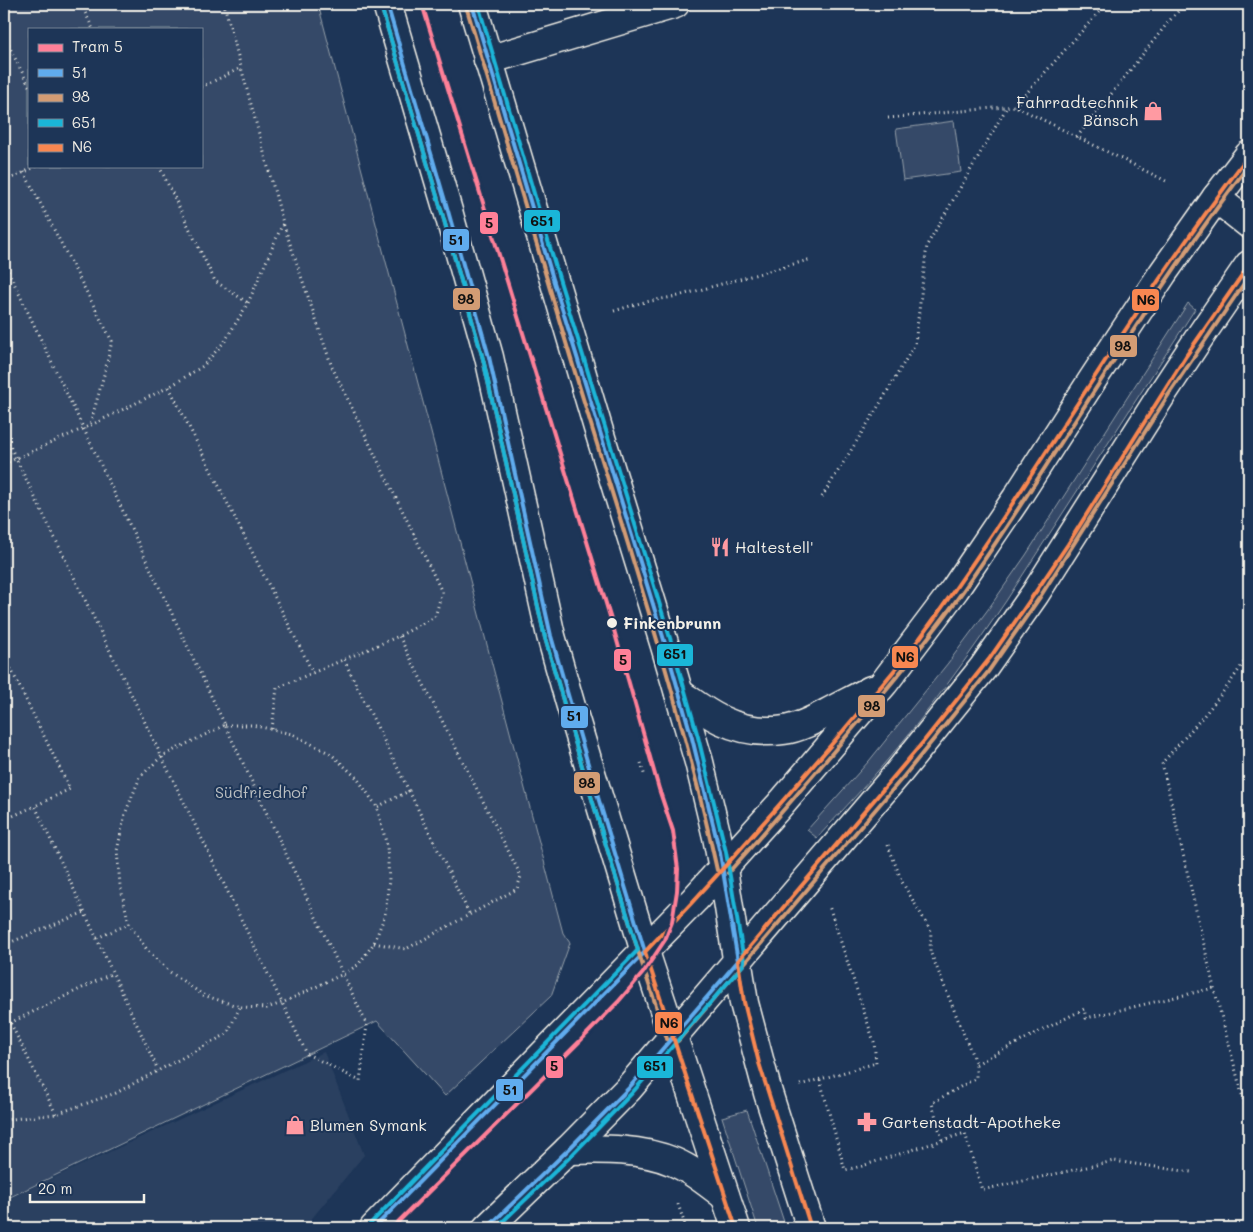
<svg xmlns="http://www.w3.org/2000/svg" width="1253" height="1232" viewBox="0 0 1253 1232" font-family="Mali,sans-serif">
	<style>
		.built { fill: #2a4060 }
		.green { fill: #354a67; stroke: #949ea8; fill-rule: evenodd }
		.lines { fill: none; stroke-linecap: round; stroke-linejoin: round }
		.minor-casing { stroke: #f4f1e8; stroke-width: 31 }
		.major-casing { stroke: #f4f1e8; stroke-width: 31 }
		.path { stroke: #f4f1e8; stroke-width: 3; stroke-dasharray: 1 4; stroke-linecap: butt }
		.minor { stroke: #1d3557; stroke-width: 28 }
		.major { stroke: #1d3557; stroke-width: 28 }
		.bus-1-casing { stroke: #1d3557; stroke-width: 8 }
		.bus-2-casing { stroke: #1d3557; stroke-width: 8 }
		.bus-3-casing { stroke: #1d3557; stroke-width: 8 }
		.bus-4-casing { stroke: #1d3557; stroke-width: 8 }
		.bus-1 { stroke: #60acee; stroke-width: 4 }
		.bus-2 { stroke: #d39c74; stroke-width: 4 }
		.bus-3 { stroke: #1ab6d8; stroke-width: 4 }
		.bus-4 { stroke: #f88751; stroke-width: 4 }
		.tram-1-casing { stroke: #1d3557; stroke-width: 8 }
		.tram-1 { stroke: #ff8098; stroke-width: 4 }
		.stop-dot { fill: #f4f1e8; stroke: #1d3557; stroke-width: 2 }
		.labels { text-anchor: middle; stroke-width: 4; stroke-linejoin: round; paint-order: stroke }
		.poi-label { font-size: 16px; fill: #f4f1e8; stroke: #1d3557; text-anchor: start }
		.stop-label { font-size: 16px; font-weight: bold; fill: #f4f1e8; stroke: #1d3557; text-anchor: start }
		.park-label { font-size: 16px; fill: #bbbfc1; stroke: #1d3557 }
		.line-badge { stroke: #1d3557; stroke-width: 2 }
		.pale-badge-label { font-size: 14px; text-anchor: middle; font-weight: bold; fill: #111 }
	</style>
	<rect width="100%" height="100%" fill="#1d3557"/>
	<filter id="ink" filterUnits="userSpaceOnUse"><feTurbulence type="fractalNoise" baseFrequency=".02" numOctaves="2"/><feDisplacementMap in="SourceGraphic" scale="10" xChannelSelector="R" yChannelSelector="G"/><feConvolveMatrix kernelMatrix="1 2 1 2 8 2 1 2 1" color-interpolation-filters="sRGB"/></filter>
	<g filter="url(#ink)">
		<path class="built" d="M324,1052L364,1155L304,1228H4V1201Z"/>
		<g class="green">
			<path d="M4,4H318L563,933L570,943L551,996L445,1096L377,1021L4,1200ZM29,29H201V166H29Z"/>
			<path d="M954,121L961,172L903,180L896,129Z"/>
			<path d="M1188,303L1195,309L1006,601C968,657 928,713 883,765C862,790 839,814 817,838L807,830L869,761L948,663L989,608L1026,555Z"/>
			<path d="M747,1110L786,1228H758L722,1117Z"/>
		</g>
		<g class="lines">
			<defs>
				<g id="minor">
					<path d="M488,60L675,4"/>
					<path d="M1216,198L1249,224"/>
				</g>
				<g id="major">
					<path d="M387,4L448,211L489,357L551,636L570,703L645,952L736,1228"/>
					<path d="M472,4L598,428L665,646L699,762L717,837L723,869L744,1003L768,1093L811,1228"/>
					<path d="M679,693C692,702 706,713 721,720C740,729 763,733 784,730C799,728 814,720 827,713C842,705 856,698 871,690"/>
					<path d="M568,1150C604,1149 641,1148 674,1162C693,1170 709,1184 725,1196"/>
					<path d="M374,1228L695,899L778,807L884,683L955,589L1016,499L1093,379L1163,273L1216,198L1249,155"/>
					<path d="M487,1228L568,1150L628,1089L899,772L983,668L1035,594L1164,391L1199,338L1249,265"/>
				</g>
			</defs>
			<use href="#minor" class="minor-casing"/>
			<use href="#major" class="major-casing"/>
			<g class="path">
				<path d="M81,4L93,29"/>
				<path d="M4,36L29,86"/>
				<path d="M201,87L241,68"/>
				<path d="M1015,106L1106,4"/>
				<path d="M888,118L1015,106L1168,182"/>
				<path d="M1077,137L1170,20L1185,4"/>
				<path d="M159,166L215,281L248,303"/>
				<path d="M24,172L112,341L105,371L90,425"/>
				<path d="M4,182L37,166"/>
				<path d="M4,262L225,725L367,1025L360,1081L307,1054L4,434"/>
				<path d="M614,311L640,303L678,296L812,259"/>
				<path d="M169,387L313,673"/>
				<path d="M4,464L89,426L169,387L203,366L225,341L248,303L283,223L224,4"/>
				<path d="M822,497L881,402L915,344L927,245L1007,107"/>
				<path d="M1249,654C1225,694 1193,728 1162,763L1214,988L1249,1121"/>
				<path d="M4,655L70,789L35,806"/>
				<path d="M344,660L409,791L377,807"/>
				<path d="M225,725H252L292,734L331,754L357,778L377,807L387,846L389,880L385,915L374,943L358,965L343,974L282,1003L267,1008L240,1007L203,995L170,972L148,951L129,924L120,884L117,851L125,814L140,777L162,756Z"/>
				<path d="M272,729L277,688L399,636L435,617L442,592L332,367L283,223"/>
				<path d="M641,763L645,777"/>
				<path d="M409,791L470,915"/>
				<path d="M4,820L35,806L158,1070"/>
				<path d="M888,845L902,882L931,931L930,951L976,1064V1078L932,1103L942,1140"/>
				<path d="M97,938L129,924"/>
				<path d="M374,943L406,949L517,889L521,876L399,636"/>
				<path d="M4,945L85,912"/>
				<path d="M4,1010L56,1114"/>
				<path d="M10,1023L113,973"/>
				<path d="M976,1064L1084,1009L1086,1018L1214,988"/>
				<path d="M820,1080L845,1170L862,1166L965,1133L982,1190L1114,1161L1191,1172"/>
				<path d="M800,1085L876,1063L874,1042L829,906"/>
				<path d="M4,1120L56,1114L116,1093L227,1034L240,1007"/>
				<path d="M678,1204L686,1228"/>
			</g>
			<use href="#minor" class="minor"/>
			<use href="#major" class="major"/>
			<defs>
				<g id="bus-1">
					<path d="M387,4L448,211L489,357L551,636L590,771L645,952"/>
					<path d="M472,4L553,279L664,640L692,738L720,853L738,961"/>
					<path d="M374,1228L645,952"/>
					<path d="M487,1228L568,1150L628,1089L738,961"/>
				</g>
				<g id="bus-2">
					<path d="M381,6L442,213L483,359L545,638L584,773L639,954L667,1039"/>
					<path d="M466,6C506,139 544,272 585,405C632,559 683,712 717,870"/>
					<path d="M728,873C771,825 813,776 855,726C893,682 930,638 963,591C1061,450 1145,301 1249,165"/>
					<path d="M678,1041L904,776L988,672L1040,597L1169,394L1249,276"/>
				</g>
				<g id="bus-3">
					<path d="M478,4L559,278L670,638L698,737L726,852L744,961L743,965L632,1093L572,1155L496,1228"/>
					<path d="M370,1224L638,950L584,773L545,638L483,359L442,213L381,6"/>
				</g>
				<g id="bus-4">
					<path d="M736,1228L645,952C662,933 680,916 697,897C747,843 795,787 843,731C869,700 896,670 920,638C982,554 1037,465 1094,378C1143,302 1194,227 1249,155"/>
					<path d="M811,1228L759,1063L744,1002L738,961L924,741L990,658L1037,590L1068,544L1186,356L1249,265"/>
				</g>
			</defs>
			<use href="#bus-1" class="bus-1-casing"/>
			<use href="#bus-2" class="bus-2-casing"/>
			<use href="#bus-3" class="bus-3-casing"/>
			<use href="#bus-4" class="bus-4-casing"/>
			<use href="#bus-1" class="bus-1"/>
			<use href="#bus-2" class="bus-2"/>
			<use href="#bus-3" class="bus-3"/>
			<use href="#bus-4" class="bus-4"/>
			<defs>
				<path id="tram-1" d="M392,1228L581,1040L618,1002L643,973L665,940L672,922L677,891L678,869L673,831L659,789L612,623L422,4"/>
			</defs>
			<use href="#tram-1" class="tram-1-casing"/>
			<use href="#tram-1" class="tram-1"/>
		</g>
	</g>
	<defs>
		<symbol id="shop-bare" viewBox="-9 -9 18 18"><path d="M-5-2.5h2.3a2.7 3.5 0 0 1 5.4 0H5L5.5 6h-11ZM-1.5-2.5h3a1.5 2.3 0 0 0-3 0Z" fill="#ff9aa2" stroke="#1d3557" stroke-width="2.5" paint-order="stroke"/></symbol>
		<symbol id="restaurant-bare" viewBox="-9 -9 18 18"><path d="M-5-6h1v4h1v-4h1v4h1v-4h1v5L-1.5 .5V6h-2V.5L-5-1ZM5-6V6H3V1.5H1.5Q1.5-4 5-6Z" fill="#ff9aa2" stroke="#1d3557" stroke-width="2.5" paint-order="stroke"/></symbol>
		<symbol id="pharmacy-bare" viewBox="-9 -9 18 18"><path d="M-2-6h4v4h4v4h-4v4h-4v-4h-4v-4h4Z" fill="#ff9aa2" stroke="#1d3557" stroke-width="2.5" paint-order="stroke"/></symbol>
	</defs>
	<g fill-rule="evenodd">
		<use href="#shop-bare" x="1139" y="97" width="28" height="28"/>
		<use href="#restaurant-bare" x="706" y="533" width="28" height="28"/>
		<use href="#pharmacy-bare" x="853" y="1108" width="28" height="28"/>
		<use href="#shop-bare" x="281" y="1111" width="28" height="28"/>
	</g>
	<circle class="stop-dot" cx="612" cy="623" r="6"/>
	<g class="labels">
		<g class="poi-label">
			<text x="1138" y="108" text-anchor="end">Fahrradtechnik<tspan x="1138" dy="18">Bänsch</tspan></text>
			<text x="735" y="553">Haltestell'</text>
			<text x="882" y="1128">Gartenstadt-Apotheke</text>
			<text x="310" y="1131">Blumen Symank</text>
		</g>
		<g class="stop-label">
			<text x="623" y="629">Finkenbrunn</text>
		</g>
		<g class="park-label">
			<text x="261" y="798">Südfriedhof</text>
		</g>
	</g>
	<g class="line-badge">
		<rect x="523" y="209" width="38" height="24" rx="5" fill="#1ab6d8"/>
		<rect x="479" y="211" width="20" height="24" rx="5" fill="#ff8098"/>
		<rect x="442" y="228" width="28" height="24" rx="5" fill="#60acee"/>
		<rect x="452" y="287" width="29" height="24" rx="5" fill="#d39c74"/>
		<rect x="1131" y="288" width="29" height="24" rx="5" fill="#f88751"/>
		<rect x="1109" y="334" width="29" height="24" rx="5" fill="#d39c74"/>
		<rect x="656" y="643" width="38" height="24" rx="5" fill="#1ab6d8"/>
		<rect x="891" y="645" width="28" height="24" rx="5" fill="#f88751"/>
		<rect x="613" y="648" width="19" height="24" rx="5" fill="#ff8098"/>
		<rect x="857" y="694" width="29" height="24" rx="5" fill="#d39c74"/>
		<rect x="560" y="705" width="29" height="24" rx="5" fill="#60acee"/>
		<rect x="573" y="771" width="28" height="24" rx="5" fill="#d39c74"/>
		<rect x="654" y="1011" width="29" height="24" rx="5" fill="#f88751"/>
		<rect x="545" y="1055" width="19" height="24" rx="5" fill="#ff8098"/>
		<rect x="636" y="1055" width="38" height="24" rx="5" fill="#1ab6d8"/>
		<rect x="495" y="1078" width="29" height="24" rx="5" fill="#60acee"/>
	</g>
	<g class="pale-badge-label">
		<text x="542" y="226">651</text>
		<text x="489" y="228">5</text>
		<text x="456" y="245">51</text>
		<text x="466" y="304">98</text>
		<text x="1146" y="305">N6</text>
		<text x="1123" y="351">98</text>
		<text x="675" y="659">651</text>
		<text x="905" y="662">N6</text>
		<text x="623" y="665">5</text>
		<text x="872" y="711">98</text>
		<text x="574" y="721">51</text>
		<text x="587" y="788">98</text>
		<text x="669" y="1028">N6</text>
		<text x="554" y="1071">5</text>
		<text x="655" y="1071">651</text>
		<text x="510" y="1095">51</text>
	</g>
	<rect width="1253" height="1232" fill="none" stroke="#1d3557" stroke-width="20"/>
	<rect x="10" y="10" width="1233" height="1212" fill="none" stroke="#f4f1e8" stroke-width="2" filter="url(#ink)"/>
	<rect x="28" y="28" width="175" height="140" fill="#1d3557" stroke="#738091"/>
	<rect x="38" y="44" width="25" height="8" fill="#ff8098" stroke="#738091"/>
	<text x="72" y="52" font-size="15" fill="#f4f1e8">Tram 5</text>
	<rect x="38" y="69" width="25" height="8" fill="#60acee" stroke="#738091"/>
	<text x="72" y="78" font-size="15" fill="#f4f1e8">51</text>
	<rect x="38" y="94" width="25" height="8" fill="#d39c74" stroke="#738091"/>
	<text x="72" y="102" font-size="15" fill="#f4f1e8">98</text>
	<rect x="38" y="119" width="25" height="8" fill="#1ab6d8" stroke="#738091"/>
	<text x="72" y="128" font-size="15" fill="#f4f1e8">651</text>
	<rect x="38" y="144" width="25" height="8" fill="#f88751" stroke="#738091"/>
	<text x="72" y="152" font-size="15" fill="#f4f1e8">N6</text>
	<path d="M30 1194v8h114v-8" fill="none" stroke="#f4f1e8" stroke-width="2.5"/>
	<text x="38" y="1194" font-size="15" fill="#f4f1e8" stroke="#1d3557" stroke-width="4" paint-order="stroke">20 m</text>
</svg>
